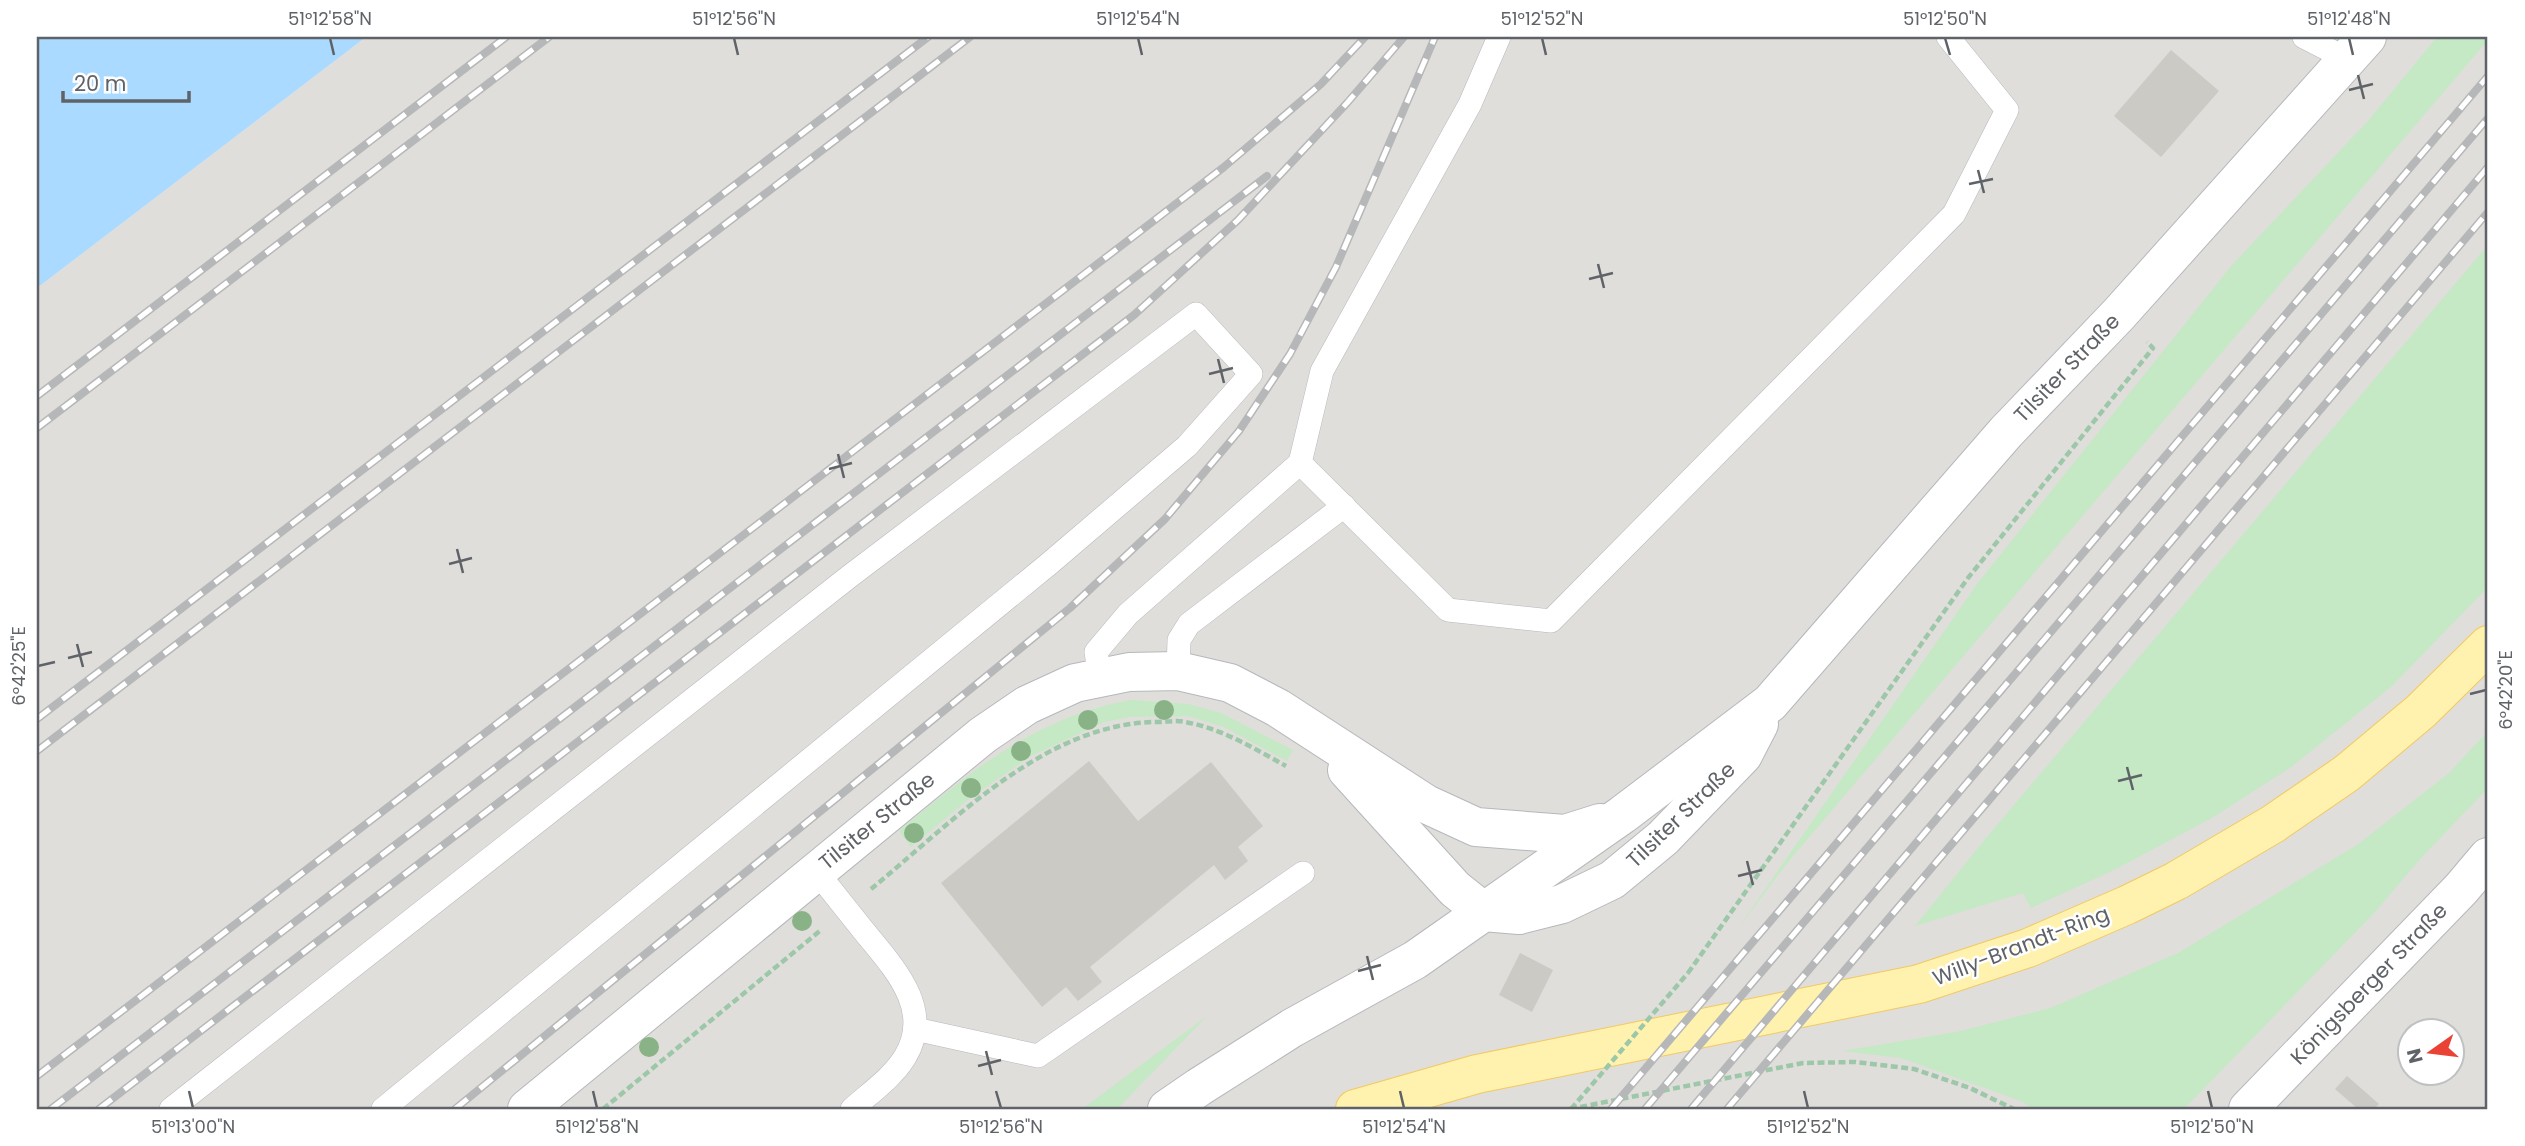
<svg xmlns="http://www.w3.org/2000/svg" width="2525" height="1146" viewBox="0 0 2525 1146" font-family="Poppins,sans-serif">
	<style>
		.industrial { fill: #e0deda; fill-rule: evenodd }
		.green { fill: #c5e8c5 }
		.water { fill: #aadaff }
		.building { fill: #cccac5 }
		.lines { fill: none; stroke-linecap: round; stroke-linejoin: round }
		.lane-casing { stroke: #b5b8bc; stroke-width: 24 }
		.street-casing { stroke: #b5b8bc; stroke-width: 40 }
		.primary-casing { stroke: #f2c960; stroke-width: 40 }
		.path { stroke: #9cc7a9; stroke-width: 4.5; stroke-dasharray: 7 3.5; stroke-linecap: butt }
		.lane { stroke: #fff; stroke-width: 23 }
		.street { stroke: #fff; stroke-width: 38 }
		.primary { stroke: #fff2af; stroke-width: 38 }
		.rail-casing { stroke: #b6b7b8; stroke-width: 8 }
		.rail { stroke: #fff; stroke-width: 5; stroke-dasharray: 16; stroke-linecap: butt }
		.path-bridge { stroke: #9cc7a9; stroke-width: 4.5; stroke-dasharray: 7 3.5; stroke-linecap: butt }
		.tree { fill: #89b387 }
		.ticks { fill: none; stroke: #5f6368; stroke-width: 2.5 }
		.labels { text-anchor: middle; stroke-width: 5; stroke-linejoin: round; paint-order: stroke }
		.street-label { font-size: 21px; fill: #5f6368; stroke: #fff }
		.neatline { fill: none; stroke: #5f6368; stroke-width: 2.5 }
		.ticks-label { font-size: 18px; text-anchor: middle; fill: #5f6368 }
	</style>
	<rect width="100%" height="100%" fill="#f1efe8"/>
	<path class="industrial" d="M366,37H2488V1109H37V288ZM2410,1030H2452V1072H2410Z"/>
	<g class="green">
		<path d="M2437,37H2488V40L1788,862L1736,931L1977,584L2232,265L2367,122Z"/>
		<path d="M2488,245V587L2392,686L2290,768L2210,819L2114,870L2031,908L2023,893L1915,926L1986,838Z"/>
		<path d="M1131,700L1188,704L1221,713L1293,750L1287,761L1224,727L1188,716L1130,717L1104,722L1031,756L970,798L911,847L899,831C972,771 1035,717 1131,700Z"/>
		<path d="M2488,731V788L2421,858L2375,912L2184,1109H2033L2021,1101L1901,1058L1842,1051L1961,1031L2050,1008L2178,953L2357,845L2449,773Z"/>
		<path d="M1207,1016L1117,1109H1082Z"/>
	</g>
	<path class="water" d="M37,37H366L37,288Z"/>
	<g class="building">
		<path d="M2171,50L2219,91L2161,157L2114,116Z"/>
		<path d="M1089,761L1138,821L1211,762L1263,826L1238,847L1248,861L1225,880L1214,865L1090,967L1102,982L1078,1001L1066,987L1042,1007L941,883Z"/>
		<path d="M1520,953L1553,970L1532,1012L1499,995Z"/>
		<path d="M2347,1076L2379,1104L2374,1109H2358L2335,1089Z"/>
	</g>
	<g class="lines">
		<defs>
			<g id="lane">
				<path d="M1499,37L1470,104L1322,371L1300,463L1448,610L1551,621L1954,214L2007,110L1948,37"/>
				<path d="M2304,37L2347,59"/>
				<path d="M1178,671L1179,640L1189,624L1344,506"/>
				<path d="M1100,678L1096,652L1128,614L1300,463"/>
				<path d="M816,871C832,891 847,910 863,930C891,965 935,1008 905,1057C892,1078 870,1093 852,1109"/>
				<path d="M915,1029L1038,1056L1303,873"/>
				<path d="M171,1109L850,576L1196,314L1251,374L1187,446L1050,563L383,1109"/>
			</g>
			<g id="street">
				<path d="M1347,770L1455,889L1484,912L1519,915L1562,904L1612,880L1663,838L1743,755L1759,724"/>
				<path d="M527,1109L983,735L1027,705L1075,683L1129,672L1178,671L1230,683L1278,708L1426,804L1476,827L1565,834L1600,823"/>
				<path d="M1167,1109L1199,1087L1292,1028L1415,960L1622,815L1770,703L2006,432L2119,314L2367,37"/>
				<path d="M2248,1109L2461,889L2488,857"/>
			</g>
			<path id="primary" d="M1355,1109L1477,1074L1919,984L2028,948L2127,905L2176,881L2273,824L2347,773L2421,711L2488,645"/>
		</defs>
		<use href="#lane" class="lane-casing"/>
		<use href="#street" class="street-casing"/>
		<use href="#primary" class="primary-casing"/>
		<g class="path">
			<path d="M871,889C953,822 1046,722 1158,722C1167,722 1176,720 1185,722C1221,728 1255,749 1286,766"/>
			<path d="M1688,973L1968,578L2153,348L2147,342"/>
			<path d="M603,1109L821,930"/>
			<path d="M1570,1109L1803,1063L1855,1062L1914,1069L1970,1088L2014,1109"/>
		</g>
		<use href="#lane" class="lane"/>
		<use href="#street" class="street"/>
		<use href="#primary" class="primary"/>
		<defs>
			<g id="rail">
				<path d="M37,396L506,37"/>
				<path d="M37,428L549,37"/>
				<path d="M37,719L928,37"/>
				<path d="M37,751L970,37"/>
				<path d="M37,1076L1224,167L1321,84L1365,37"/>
				<path d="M51,1109L1267,176"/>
				<path d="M99,1109L1134,315L1238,220L1347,103L1404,37"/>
				<path d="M455,1109L1070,608L1165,519L1239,431L1290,354L1336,267L1435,37"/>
				<path d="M1611,1109L2488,76"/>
				<path d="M1645,1109L2488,118"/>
				<path d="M1691,1109L2488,167"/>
				<path d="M1727,1109L2488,212"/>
			</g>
		</defs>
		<use href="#rail" class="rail-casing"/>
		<use href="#rail" class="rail"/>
		<path class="path-bridge" d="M1571,1109L1688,973"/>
	</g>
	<g class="tree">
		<circle cx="1164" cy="710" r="10"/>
		<circle cx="1088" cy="720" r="10"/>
		<circle cx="1021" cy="751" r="10"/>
		<circle cx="971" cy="788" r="10"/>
		<circle cx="914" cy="833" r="10"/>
		<circle cx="802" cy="921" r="10"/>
		<circle cx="649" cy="1047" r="10"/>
	</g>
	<path class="ticks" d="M330,38L334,55M734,38L738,55M1138,38L1142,55M1542,38L1546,55M1945,38L1950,55M2349,38L2353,55M2358,75L2364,99M2349,90L2373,84M1978,170L1984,193M1969,184L1993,179M1598,264L1604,288M1589,279L1613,273M1218,359L1224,383M1209,374L1233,368M838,454L844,478M829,469L852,463M457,549L463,573M449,564L472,558M77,644L83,667M68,658L92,652M38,666L55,662M2470,694L2486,690M2127,767L2133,790M2118,781L2142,775M1747,861L1753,885M1738,876L1762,870M1367,956L1373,980M1358,971L1381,965M986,1051L992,1075M978,1066L1001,1060M189,1091L193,1108M593,1091L597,1108M996,1091L1001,1108M1400,1091L1404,1108M1804,1091L1808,1108M2208,1091L2212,1108"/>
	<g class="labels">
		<g class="street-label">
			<text transform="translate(2067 368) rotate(-46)" y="7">Tilsiter Straße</text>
			<text transform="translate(1681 815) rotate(-44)" y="7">Tilsiter Straße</text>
			<text transform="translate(877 821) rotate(-39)" y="7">Tilsiter Straße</text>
			<text transform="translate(2021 946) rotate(-21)" y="7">Willy-Brandt-Ring</text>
			<text transform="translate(2369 984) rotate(-46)" y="7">Königsberger Straße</text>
		</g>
	</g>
	<rect width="2525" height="1146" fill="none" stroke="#ffffff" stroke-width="77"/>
	<g transform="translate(2431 1052) rotate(256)"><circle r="33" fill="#ffffff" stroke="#bfc1c3" stroke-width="2"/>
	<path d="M0-5L12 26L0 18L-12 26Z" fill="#ea4335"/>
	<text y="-10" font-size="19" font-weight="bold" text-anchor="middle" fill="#5f6368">N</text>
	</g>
	<path d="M63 91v10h126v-10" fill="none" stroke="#5f6368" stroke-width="3.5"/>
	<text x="74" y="91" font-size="21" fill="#5f6368" stroke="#ffffff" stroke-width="5" paint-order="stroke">20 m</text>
	<rect x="38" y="38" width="2448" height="1070" class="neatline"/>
	<g class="ticks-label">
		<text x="330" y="25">51°12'58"N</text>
		<text x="734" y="25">51°12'56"N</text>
		<text x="1138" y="25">51°12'54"N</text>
		<text x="1542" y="25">51°12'52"N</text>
		<text x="1945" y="25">51°12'50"N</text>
		<text x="2349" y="25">51°12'48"N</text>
		<text transform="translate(19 666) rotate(-90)" y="6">6°42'25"E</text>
		<text transform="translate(2506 690) rotate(-90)" y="6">6°42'20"E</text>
		<text x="193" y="1133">51°13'00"N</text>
		<text x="597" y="1133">51°12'58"N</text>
		<text x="1001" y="1133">51°12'56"N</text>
		<text x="1404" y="1133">51°12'54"N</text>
		<text x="1808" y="1133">51°12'52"N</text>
		<text x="2212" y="1133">51°12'50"N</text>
	</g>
</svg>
